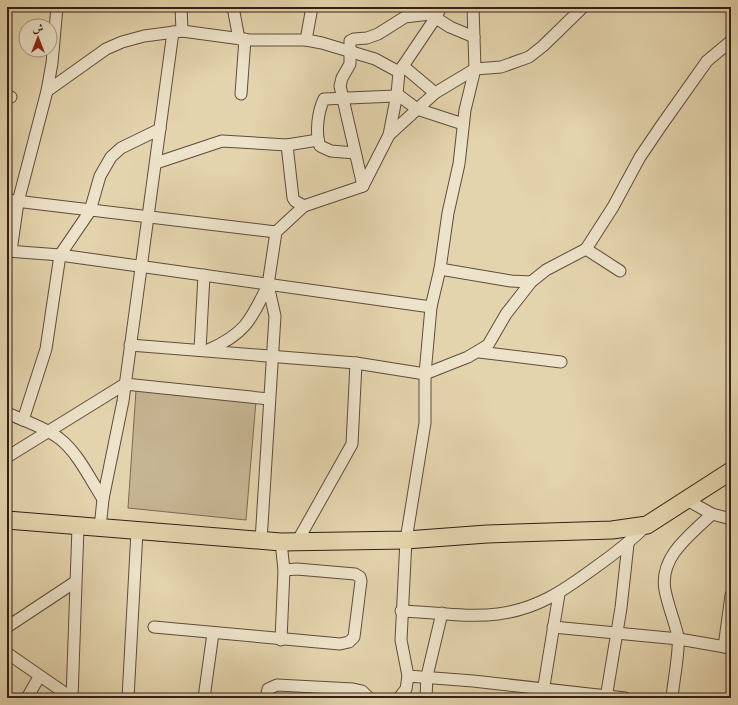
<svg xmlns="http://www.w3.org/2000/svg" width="738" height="705" viewBox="0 0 738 705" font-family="'EB Garamond',Amiri,serif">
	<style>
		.green { fill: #c6b593; stroke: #7c6a54 }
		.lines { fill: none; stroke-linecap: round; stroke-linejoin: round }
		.minor-casing { stroke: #5f4c3c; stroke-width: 13 }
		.highway-casing { stroke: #331f16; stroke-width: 19 }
		.minor { stroke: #ede3ca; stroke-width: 11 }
		.highway { stroke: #e4d4ad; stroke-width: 17 }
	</style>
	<rect width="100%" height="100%" fill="#e4d4ad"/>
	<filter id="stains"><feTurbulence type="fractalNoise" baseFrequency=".005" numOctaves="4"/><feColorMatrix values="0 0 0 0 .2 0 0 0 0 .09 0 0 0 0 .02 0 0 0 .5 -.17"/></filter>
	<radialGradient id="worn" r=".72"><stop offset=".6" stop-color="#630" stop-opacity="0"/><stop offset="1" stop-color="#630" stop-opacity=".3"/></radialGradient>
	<path class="green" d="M136,390L256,401L246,520L128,508Z"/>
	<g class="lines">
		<defs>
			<g id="minor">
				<path d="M181,7L182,31"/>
				<path d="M233,7L239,39"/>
				<path d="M436,18L450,27L474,37"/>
				<path d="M306,40L312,7"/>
				<path d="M403,66L435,93"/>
				<path d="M47,91L106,49L122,42L144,36L182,31L249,40H306L322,43L375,59L399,72"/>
				<path d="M241,94L245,39"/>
				<path d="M397,94L417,109L463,124"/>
				<path d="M7,97H11"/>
				<path d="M389,135L435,93L475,69L501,67L529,57L543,46L583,7"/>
				<path d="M287,145L293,198L295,201L304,206"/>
				<path d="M355,153L331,151L320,146C315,133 318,111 324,99L396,96"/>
				<path d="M156,163L222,141L287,145L318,140"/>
				<path d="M363,186L340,86L342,78L350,64V41L354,39L367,38L378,34L405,17L438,13"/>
				<path d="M7,200L276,232"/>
				<path d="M586,249L620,271"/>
				<path d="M7,251L60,255L431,307"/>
				<path d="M11,251L18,202L47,91L52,63L57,7"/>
				<path d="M440,269L511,281L531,282"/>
				<path d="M130,345L356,363L425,374L468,357L488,345L506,314L531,282L546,270L586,249L613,207L640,157L661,126L707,61L731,41"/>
				<path d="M200,350L204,275"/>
				<path d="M208,350C245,334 251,320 268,285"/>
				<path d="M479,352L561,362"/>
				<path d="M7,413C24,421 45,427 60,439C78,453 90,479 103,499"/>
				<path d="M23,420L46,349L60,255L90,211L100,176L111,157L121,148L160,129"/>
				<path d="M7,457L125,384L269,399"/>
				<path d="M687,500L712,514L731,519"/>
				<path d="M100,528L103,499L123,401L173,32"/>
				<path d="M261,541L275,316L268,285L276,232L304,206L363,186L389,135L397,94L399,72L434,20L441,7"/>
				<path d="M297,542L352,444L356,363"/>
				<path d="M401,611C433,612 467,618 498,614C537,609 563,591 593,569C613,555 630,542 647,525"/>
				<path d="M7,627L75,582"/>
				<path d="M154,627L340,644L349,642L354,637L361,581L360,577L355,574L297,569L284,570"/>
				<path d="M553,627L679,639L731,648"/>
				<path d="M281,640L284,570L281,542"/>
				<path d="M724,647L731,595"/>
				<path d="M7,653L72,698"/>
				<path d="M408,676L473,681L625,698"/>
				<path d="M27,698L39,677"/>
				<path d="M72,698L78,527"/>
				<path d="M128,698L137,531"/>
				<path d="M204,698L213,633"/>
				<path d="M266,698L268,689L277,685L353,689L362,691L369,698"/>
				<path d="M399,698L406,689L408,676L401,640L406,540L425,423V374L431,307L440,269L448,213L459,164L465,110L475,69L473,7"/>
				<path d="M426,698L427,676L442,613"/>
				<path d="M542,698L559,594"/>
				<path d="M606,698L621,608L628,544"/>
				<path d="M672,698C673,684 680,649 678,637C675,622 668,606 665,590C659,557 690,535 712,514"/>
			</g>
			<path id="highway" d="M7,520L281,542L406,540L487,534L612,530L647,525L731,471"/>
		</defs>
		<use href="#minor" class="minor-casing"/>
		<use href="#highway" class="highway-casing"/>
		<use href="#minor" class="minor"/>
		<use href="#highway" class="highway"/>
	</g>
	<rect width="738" height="705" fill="none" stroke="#e4d4ad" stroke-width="24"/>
	<rect x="8" y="8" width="722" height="689" fill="none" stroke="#331f16" stroke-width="2"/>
	<rect x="12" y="12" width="714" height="681" fill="none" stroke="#331f16"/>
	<g transform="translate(38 38)"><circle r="19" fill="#ede3ca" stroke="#a39582"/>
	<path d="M0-3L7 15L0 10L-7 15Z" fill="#8f2418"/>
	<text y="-6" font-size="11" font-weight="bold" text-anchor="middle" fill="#331f16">ش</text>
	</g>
	<rect width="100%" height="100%" filter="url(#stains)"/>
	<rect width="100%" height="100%" fill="url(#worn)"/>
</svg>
